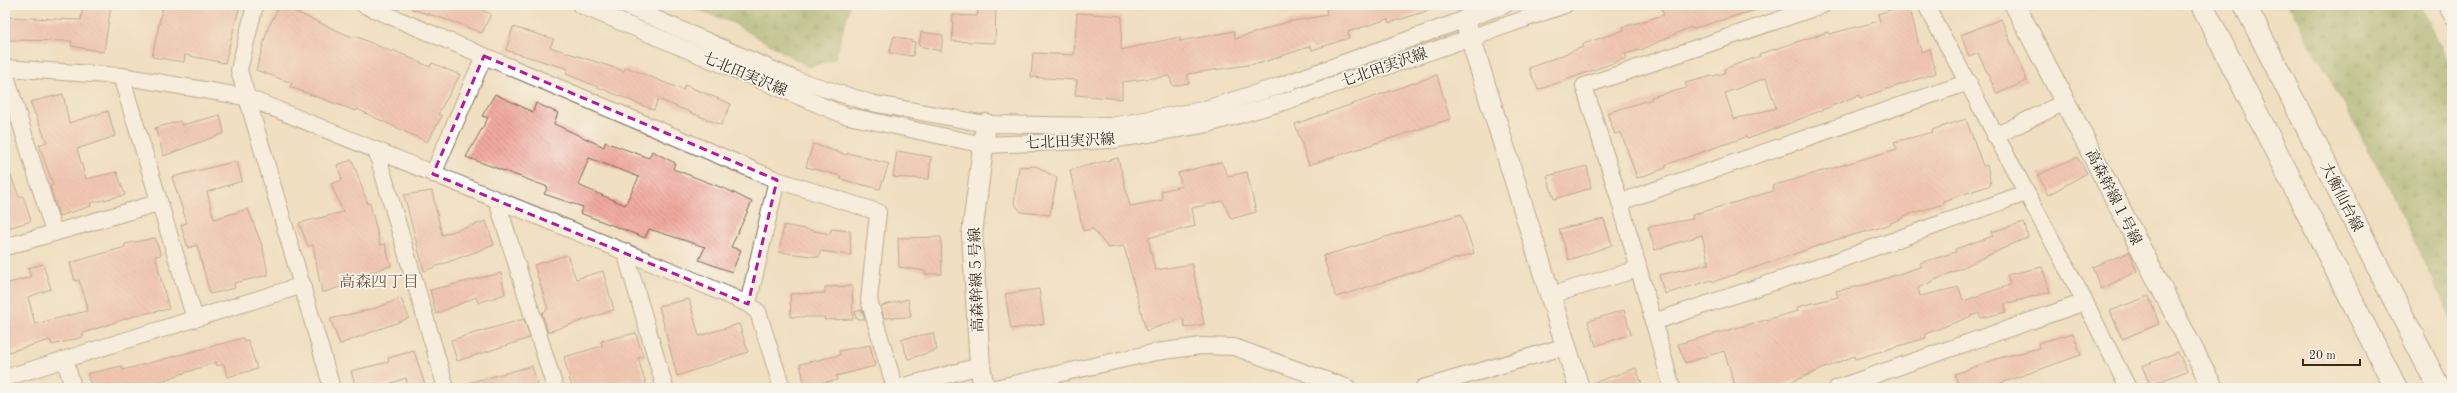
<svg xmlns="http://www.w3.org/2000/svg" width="2457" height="393" viewBox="0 0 2457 393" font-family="'Old Standard TT','Noto Serif JP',serif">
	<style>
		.forest { fill: url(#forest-firs); stroke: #60683c }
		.building { fill: url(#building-back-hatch); fill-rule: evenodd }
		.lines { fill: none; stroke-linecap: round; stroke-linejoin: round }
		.minor-casing { stroke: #7a6957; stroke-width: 18 }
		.tertiary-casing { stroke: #7a6957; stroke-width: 22 }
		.secondary-casing { stroke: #7a6957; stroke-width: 24 }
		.minor { stroke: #fff; stroke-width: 16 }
		.tertiary { stroke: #fff; stroke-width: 20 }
		.secondary { stroke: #fff; stroke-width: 22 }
		.marked { fill: none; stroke: #b5179e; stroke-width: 3; stroke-dasharray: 8 5; stroke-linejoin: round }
		.labels { text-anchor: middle; stroke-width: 3.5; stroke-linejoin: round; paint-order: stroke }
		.street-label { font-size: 15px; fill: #3b2a1e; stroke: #f7f3e8 }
		.neighbourhood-label { font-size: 16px; fill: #7b564b; stroke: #f7f3e8 }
	</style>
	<defs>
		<pattern id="forest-firs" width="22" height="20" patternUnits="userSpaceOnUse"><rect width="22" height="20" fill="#86a65a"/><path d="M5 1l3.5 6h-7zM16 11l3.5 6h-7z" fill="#6f874a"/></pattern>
		<pattern id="building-back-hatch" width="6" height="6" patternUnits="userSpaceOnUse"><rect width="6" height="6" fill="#f1a99f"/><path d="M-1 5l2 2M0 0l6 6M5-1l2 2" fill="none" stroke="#c48a81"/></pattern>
	</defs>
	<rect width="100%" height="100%" fill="#f7f3e8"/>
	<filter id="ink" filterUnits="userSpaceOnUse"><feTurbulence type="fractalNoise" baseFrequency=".025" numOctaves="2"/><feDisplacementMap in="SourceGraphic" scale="8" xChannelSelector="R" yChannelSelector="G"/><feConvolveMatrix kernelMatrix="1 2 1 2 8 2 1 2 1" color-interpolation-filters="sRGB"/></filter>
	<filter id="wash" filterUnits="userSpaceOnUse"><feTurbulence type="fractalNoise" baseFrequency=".012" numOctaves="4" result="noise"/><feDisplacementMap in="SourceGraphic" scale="16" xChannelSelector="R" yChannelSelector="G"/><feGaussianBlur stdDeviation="0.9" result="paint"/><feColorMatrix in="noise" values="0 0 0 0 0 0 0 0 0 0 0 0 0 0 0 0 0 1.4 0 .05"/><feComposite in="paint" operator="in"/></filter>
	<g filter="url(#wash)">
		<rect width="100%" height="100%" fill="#f0dfc0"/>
		<g class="forest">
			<path d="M686,5H850L835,59L809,67L733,23Z"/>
			<path d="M2289,5H2421L2452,70V320L2395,198Z"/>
		</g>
		<g id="blocks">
			<g class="building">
				<path d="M83,5H111L104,52L71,46L72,41L5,40V17L81,20Z"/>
				<path d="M163,5H240L225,63L185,55L184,62L152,57Z"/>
				<path d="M280,5L354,38L355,36L392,52L393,50L430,67L432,63L460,75L438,114L442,116L427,142L357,109L356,111L290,87L292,83L256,70L268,28Z"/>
				<path d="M412,5H469L491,14L482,33L457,23L412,9Z"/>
				<path d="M1339,5H1436V8L1389,23L1388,19L1348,32L1349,38L1312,50L1311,46L1261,63L1187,74L1189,83L1173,86L1169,76L1122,82V99L1075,95L1077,80L1031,77L1033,53L1074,55L1077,13L1122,16L1121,50L1179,37L1180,41L1234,31L1235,39L1288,22L1327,15L1326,9Z"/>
				<path d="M1660,5H1758L1759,9L1691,29L1690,27L1643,49L1625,54L1627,58L1538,90L1529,68L1583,47V44L1624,30L1623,27L1664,15Z"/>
				<path d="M1905,5H1909L1921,52L1930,49L1936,73L1860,98L1859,95L1770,131L1747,139L1746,137L1665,165L1666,168L1637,178L1621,132L1615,134L1607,113L1652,99L1651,97L1687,88L1685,83L1725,73L1724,69L1760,56L1759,54L1828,32L1829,34L1880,21L1878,14ZM1766,78L1776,108L1734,119L1725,93Z"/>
				<path d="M978,7H996L995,43L952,41L953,15L977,16Z"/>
				<path d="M2001,19L2027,81L1997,94L1978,53L1969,57L1961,35Z"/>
				<path d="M513,27L554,39L550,47L624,71L626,67L683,90L685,85L731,104L721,125L658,99L654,110L566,74L568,69L506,50Z"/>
				<path d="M921,32L943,35L941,51L919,46Z"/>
				<path d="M894,36L915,42L913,56L889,53Z"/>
				<path d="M1437,75L1450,119L1309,165L1295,124Z"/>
				<path d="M63,94L69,123L108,111L115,136L77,149L86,179L117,172L125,195L90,203L91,206L59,216L50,186L53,185L39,145L47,142L30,102Z"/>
				<path d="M495,94L533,112L536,103L558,113L554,124L604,147L605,142L649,158L652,151L675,163L673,169L728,190L752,202L731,247L741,250L732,272L699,260L705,247L649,229L645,238L622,229L580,213L583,207L544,194L548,187L466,157L488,118L482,116ZM589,158L639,177L625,205L578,185Z"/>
				<path d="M220,115L224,133L164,156L155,128L180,121L182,125Z"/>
				<path d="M1966,119L1983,166L1987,165L1991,185L1943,201L1944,204L1903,216V218L1879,228L1835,240L1713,282L1712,280L1665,294L1659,275L1709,264L1702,235L1655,250L1648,227L1693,219L1692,215L1773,191L1772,186L1897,149L1894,142L1933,132L1932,130Z"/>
				<path d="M813,144L847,155L848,153L889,164L880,189L840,179L841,176L806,167Z"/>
				<path d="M897,151L931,157L929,179L893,177Z"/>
				<path d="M2077,157L2087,173L2048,195L2038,175Z"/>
				<path d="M1118,158L1130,206L1163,200L1161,191L1182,186L1178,173L1221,162L1228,176L1247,172L1256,212L1231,219L1223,201L1192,208L1195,226L1148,238L1155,270L1192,264L1204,324L1185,328L1183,318L1146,331L1124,246L1108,248L1093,229L1083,231L1070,170Z"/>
				<path d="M352,160L368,204L370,203L380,245L385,244L391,266L352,277L354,282L322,293L313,245L308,246L299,223L343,212L331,184L342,180L337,165Z"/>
				<path d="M237,161L242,181L207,192L214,219L248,209L263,248L268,275L234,283L235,288L210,294L197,245L188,248L181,225L187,223L172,177Z"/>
				<path d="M6,163L19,197L23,196L31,221L5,229Z"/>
				<path d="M1036,166L1057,178L1050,215L1021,212L1014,203L1019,167Z"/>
				<path d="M1587,166L1591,188L1554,199L1547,176Z"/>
				<path d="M432,191L442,235L486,221L494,245L424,271L404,195Z"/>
				<path d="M1461,214L1474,253L1336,297L1323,256Z"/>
				<path d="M1604,219L1612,245L1569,260L1559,229Z"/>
				<path d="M2024,222L2028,237L1918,288L1920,296L1959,287L1963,301L2010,285L2007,275L2042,267L2050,292L2005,304L2006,312L1981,318L1979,313L1925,334L1926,338L1855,359L1854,356L1776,388H1736L1724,351L1685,363L1678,344L1798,311L1797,307L1838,297L1836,291L1869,284L1922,266L1920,263L1956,252L1955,249L1993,236L1991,232Z"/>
				<path d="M784,225L830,234L831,229L850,231L851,255L820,251L819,257L779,252Z"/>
				<path d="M941,237L942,274H925V271L899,267L898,238Z"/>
				<path d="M155,238L161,255L155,256L169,309L137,315L83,333V337L52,345L50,340L5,353V284L31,277L28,268L43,264L51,289L28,297L35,324L87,311L86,307H88L79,280L75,281L70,263L125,247V244Z"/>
				<path d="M2130,252L2137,271L2101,289L2092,267Z"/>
				<path d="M567,255L576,279L603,271L614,310L548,332L542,313L548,309L534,265Z"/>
				<path d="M501,273L505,294L478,303L476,297L436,314L430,290Z"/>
				<path d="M852,286L853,319L824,320L825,317H791L790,294L825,293V287Z"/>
				<path d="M1039,289L1044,324L1011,329L1005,294Z"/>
				<path d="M2149,296L2159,324L2122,339L2110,311Z"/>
				<path d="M401,298L409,318L340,344L330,319L376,308Z"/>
				<path d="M689,299L699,336L739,324L748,352L677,376L659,306Z"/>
				<path d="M908,299L911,317L884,318L881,306Z"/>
				<path d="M862,310L865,319H856L855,312Z"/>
				<path d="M1624,310L1631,334L1596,346L1588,321Z"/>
				<path d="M524,319L530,338L457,361L451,340Z"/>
				<path d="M636,333L643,357L638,358L647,388H572L564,357L602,346L601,341Z"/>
				<path d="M933,333L937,350L908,359L901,339Z"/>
				<path d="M2073,333L2081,355L1987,388H1959L1955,374L1996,359L2039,348L2038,343Z"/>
				<path d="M243,338L244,341L248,340L257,369L227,377L224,364L217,366L216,362L141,388H92L87,374L122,366L123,370Z"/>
				<path d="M870,345L875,366L836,376L837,380L805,386L800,364L840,355L839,351Z"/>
				<path d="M414,351L426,388H408L406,378L377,388H356L351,371L389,362L388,358Z"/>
				<path d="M2178,352L2187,371L2150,385L2142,366Z"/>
				<path d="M532,366L539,388H469L468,383Z"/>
				<path d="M1636,368L1643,388H1590V384Z"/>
			</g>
		</g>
	</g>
	<g filter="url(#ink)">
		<use href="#blocks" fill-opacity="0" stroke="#7a6957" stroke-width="1"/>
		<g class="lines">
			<defs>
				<g id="minor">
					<path d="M255,5L239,70L332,388"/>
					<path d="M364,5L777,180L878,212L869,300L895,388"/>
					<path d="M580,5L844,115L984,145L1112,140L1208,124L1287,101L1565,5"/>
					<path d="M624,5L797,80L871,103L986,124L1111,126L1202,110L1279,86L1505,5"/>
					<path d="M1926,5L2085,302L2128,388"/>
					<path d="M2446,5L2452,16"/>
					<path d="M5,68L121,76L246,97L679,274L748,304L758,312L782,388"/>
					<path d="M5,72L54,233"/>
					<path d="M121,76L195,319"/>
					<path d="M1995,136L2065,102"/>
					<path d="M376,150L446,388"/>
					<path d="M433,174L484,56"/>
					<path d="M497,201L555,388"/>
					<path d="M1620,202L1969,82"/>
					<path d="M5,247L158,203"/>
					<path d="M625,252L665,388"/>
					<path d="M1551,295L1638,269"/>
					<path d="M748,304L777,180"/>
					<path d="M1653,322L1831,263L2026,193"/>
					<path d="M65,360L73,388"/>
					<path d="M5,378L303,285"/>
					<path d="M897,388L980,366"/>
					<path d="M995,388L1156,352L1201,346L1234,347L1348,388"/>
					<path d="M1423,388L1567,346"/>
					<path d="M1672,388L1620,202L1584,86L1823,5"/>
					<path d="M1837,388L2085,302"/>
				</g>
				<g id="tertiary">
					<path d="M2015,5L2213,388"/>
					<path d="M1465,20L1579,388"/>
					<path d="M984,388L980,366L972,234L986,124"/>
				</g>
				<g id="secondary">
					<path d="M2202,5L2396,388"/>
					<path d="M2245,5L2439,388"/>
				</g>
			</defs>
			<use href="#minor" class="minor-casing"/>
			<use href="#tertiary" class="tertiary-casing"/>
			<use href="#secondary" class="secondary-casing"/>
			<use href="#minor" class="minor"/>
			<use href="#tertiary" class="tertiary"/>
			<use href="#secondary" class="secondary"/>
		</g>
	</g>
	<path d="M0 0H2457V393H0ZM484,56L777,180L748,304L433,174Z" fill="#f0dfc0" fill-opacity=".55" fill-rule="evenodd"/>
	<path class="marked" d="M484,56L777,180L748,304L433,174Z"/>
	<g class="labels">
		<g class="street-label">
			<text transform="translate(1384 67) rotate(-19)" y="5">七北田実沢線</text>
			<text transform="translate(745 74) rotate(23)" y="5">七北田実沢線</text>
			<text transform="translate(1070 141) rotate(-3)" y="5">七北田実沢線</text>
			<text transform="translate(2114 197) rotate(63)" y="5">高森幹線１号線</text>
			<text transform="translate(2342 197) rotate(63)" y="5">大衡仙台線</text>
			<text transform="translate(976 280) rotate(-92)" y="5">高森幹線５号線</text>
		</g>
		<g class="neighbourhood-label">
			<text x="379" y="287">高森四丁目</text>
		</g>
	</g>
	<rect width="2457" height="393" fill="none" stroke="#f7f3e8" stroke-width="20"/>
	<path d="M2303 359v6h57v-6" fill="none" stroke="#3b2a1e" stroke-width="2"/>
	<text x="2309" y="359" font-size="12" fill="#3b2a1e" stroke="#f7f3e8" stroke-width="3" paint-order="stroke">20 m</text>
</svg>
